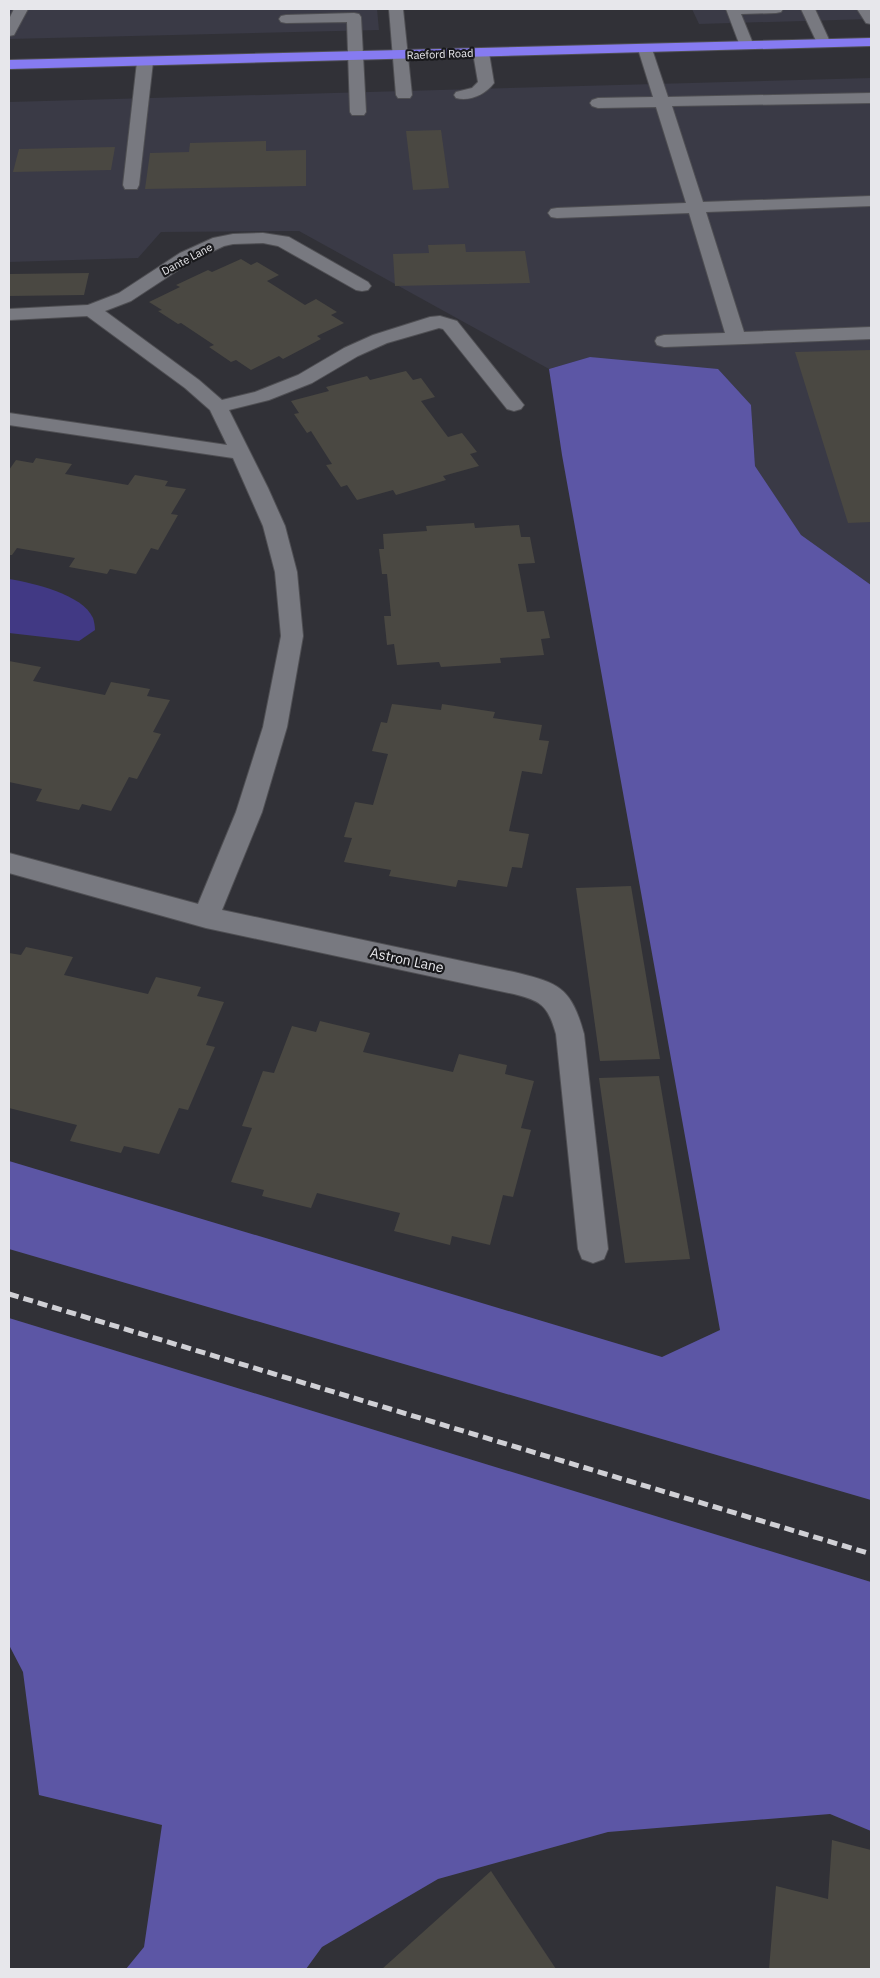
<svg xmlns="http://www.w3.org/2000/svg" width="880" height="1978" viewBox="0 0 880 1978" font-family="'IBM Plex Sans',sans-serif">
	<style>
		.built { fill: #3a3a46 }
		.forest { fill: #5c56a5 }
		.water { fill: #413984 }
		.building { fill: #4a4842 }
		.lines { fill: none; stroke-linecap: round; stroke-linejoin: round }
		.minor-casing { stroke: #4f4f53; stroke-width: 2 }
		.highway-casing { stroke: #4f4f53; stroke-width: 2 }
		.minor { fill: #787980; fill-rule: evenodd }
		.highway { fill: #867bf1; fill-rule: evenodd }
		.rail { stroke: #d0d0d5; stroke-width: 5; stroke-dasharray: 10 5; stroke-linecap: butt }
		.labels { text-anchor: middle; stroke-width: 4.5; stroke-linejoin: round; paint-order: stroke }
		.far-street-label { font-size: 11px; fill: #e7e7eb; stroke: #19191c }
		.street-label { font-size: 14px; fill: #e7e7eb; stroke: #19191c }
	</style>
	<rect width="100%" height="100%" fill="#313137"/>
	<g class="built">
		<path d="M9,9H377L379,30L9,39Z"/>
		<path d="M692,9H871V19L699,24Z"/>
		<path d="M871,78V585L801,536L755,466L751,405L591,357L549,369L299,231L161,232L138,258L9,262V102Z"/>
	</g>
	<g class="forest">
		<path d="M590,357L718,369L751,405L755,466L801,535L871,585V1500L9,1249V1161L662,1357L720,1330L562,455L549,369Z"/>
		<path d="M9,1318L871,1582V1831L830,1814L608,1832L438,1879L322,1947L306,1969H126L144,1947L162,1825L39,1795L23,1672L9,1645Z"/>
	</g>
	<path class="water" d="M9,579C33,583 82,594 93,618C94,621 95,626 95,630L79,641L9,633Z"/>
	<g class="building">
		<path d="M441,130L449,188L413,190L406,131Z"/>
		<path d="M266,141V151L306,150V186L145,189L150,153L189,152L190,143Z"/>
		<path d="M115,147L111,170L13,172L19,149Z"/>
		<path d="M465,244L466,252L525,251L530,283L395,286L393,254L429,253L428,245Z"/>
		<path d="M241,259L251,265L257,262L279,275L267,281L305,305L316,299L337,312L331,315L344,323L317,336L321,339L283,359L279,356L251,370L236,360L231,362L209,347L214,345L181,323L178,324L158,311L162,310L149,302L180,287L176,285L208,270L212,272Z"/>
		<path d="M89,273L84,295L9,296V274Z"/>
		<path d="M871,350V522L848,523L795,352Z"/>
		<path d="M406,371L413,380L421,378L435,397L421,401L448,437L462,433L477,452L470,454L479,466L443,476L446,480L396,495L393,490L357,500L347,485L341,487L326,465L332,464L311,431L307,433L294,414L299,413L291,401L329,391L326,387L367,376L370,380Z"/>
		<path d="M36,458L72,464L65,474L128,485L135,475L168,481L165,486L186,489L171,514L178,515L158,550L151,548L136,574L110,569L107,574L69,567L75,558L17,548L12,555H9V470L16,460L33,463Z"/>
		<path d="M474,523L475,528L519,525L521,537H530L535,563L518,564L527,612L544,611L550,638L541,639L544,655L500,658L501,663L441,667L439,662L397,665L394,644L387,645L384,616H391L387,574H382L379,549H384L383,534L427,531L426,526Z"/>
		<path d="M9,661L41,667L33,681L105,695L111,682L150,689L147,696L170,700L153,732L161,734L137,779L129,777L111,811L82,804L79,810L36,801L42,789L9,782Z"/>
		<path d="M392,704L441,710L442,704L495,712L493,718L542,725L539,740L549,741L542,774L522,771L509,831L529,834L522,868L512,867L507,887L458,880L456,887L389,876L391,870L344,862L352,838L344,837L355,802L373,805L388,754L372,751L381,722L387,723Z"/>
		<path d="M631,886L660,1059L600,1061L576,888Z"/>
		<path d="M26,947L73,957L64,975L148,994L156,977L201,987L197,996L224,1002L206,1045L215,1047L188,1110L179,1108L159,1154L124,1146L121,1153L70,1141L77,1125L9,1108V953L21,955Z"/>
		<path d="M320,1021L370,1033L363,1052L453,1072L459,1054L507,1065L505,1074L534,1081L521,1128L531,1130L513,1197L503,1195L490,1245L452,1236L450,1245L394,1231L400,1213L317,1193L311,1208L262,1196L264,1190L231,1182L252,1128L242,1126L263,1071L274,1073L292,1026L316,1032Z"/>
		<path d="M659,1076L690,1259L625,1263L599,1078Z"/>
		<path d="M832,1840L871,1850V1969H769L776,1886L828,1899Z"/>
		<path d="M491,1871L556,1969H382Z"/>
	</g>
	<g class="lines">
		<defs>
			<g id="minor">
				<path d="M14,9H28L14,35L9,36V19Z"/>
				<path d="M389,9H403L412,95L410,98H398L396,95Z"/>
				<path d="M726,9H783L781,12L776,13L741,14L754,46L752,49H742L740,46Z"/>
				<path d="M801,9H815L831,44L829,47H819Z"/>
				<path d="M857,9H871V24L866,23Z"/>
				<path d="M354,13L359,14L361,17L366,112L364,115H352L350,112L347,22L286,23L281,22L279,19L281,16L286,15Z"/>
				<path d="M645,45L650,46L652,49L668,97L871,93V103L672,106L703,202L871,196V206L706,212L744,332L871,327V339L664,347L657,345L655,341L657,337L664,335L725,333L689,213L557,218L551,217L548,213L551,209L557,208L686,203L656,107L598,108L592,106L590,103L592,100L598,98L653,97L638,49L640,46Z"/>
				<path d="M481,48L486,50L489,53L494,83C486,94 470,102 456,98L454,95L456,92L472,88L478,82L473,53L476,50Z"/>
				<path d="M145,57L150,59L153,62L139,185L137,189H125L123,185L137,62L140,59Z"/>
				<path d="M263,233L289,237L368,282L371,286L368,290L362,291L356,290L278,246L263,243L233,244L224,246L192,261L131,301L105,311L199,380L222,400L255,392L298,375L344,348L373,335L430,317L440,316L457,321L524,405L521,409L514,411L507,409L443,329L439,328L387,343L358,356L312,383L269,400L229,410L268,488L285,526L297,572L303,636L287,727L262,812L222,910L514,972C559,983 571,987 584,1034L608,1249L604,1259L593,1263L582,1259L578,1249L556,1034C548,1006 542,1001 514,994L206,928L9,873V853L198,904L236,812L263,727L281,636L275,572L263,526L233,458L9,425V413L227,445L210,410L185,388L87,316L9,320V309L88,305L119,293L180,253L213,238L233,234Z"/>
			</g>
			<path id="highway" d="M871,38V46L9,69V60Z"/>
		</defs>
		<use href="#minor" class="minor-casing"/>
		<use href="#highway" class="highway-casing"/>
		<use href="#minor" class="minor"/>
		<use href="#highway" class="highway"/>
		<path class="rail" d="M9,1294L871,1554"/>
	</g>
	<g class="labels">
		<g class="far-street-label">
			<text transform="translate(440 54) rotate(-2)" y="4">Raeford Road</text>
			<text transform="translate(187 259) rotate(-28)" y="4">Dante Lane</text>
		</g>
		<g class="street-label">
			<text transform="translate(407 960) rotate(12)" y="5">Astron Lane</text>
		</g>
	</g>
	<rect width="880" height="1978" fill="none" stroke="#e7e7eb" stroke-width="20"/>
</svg>
